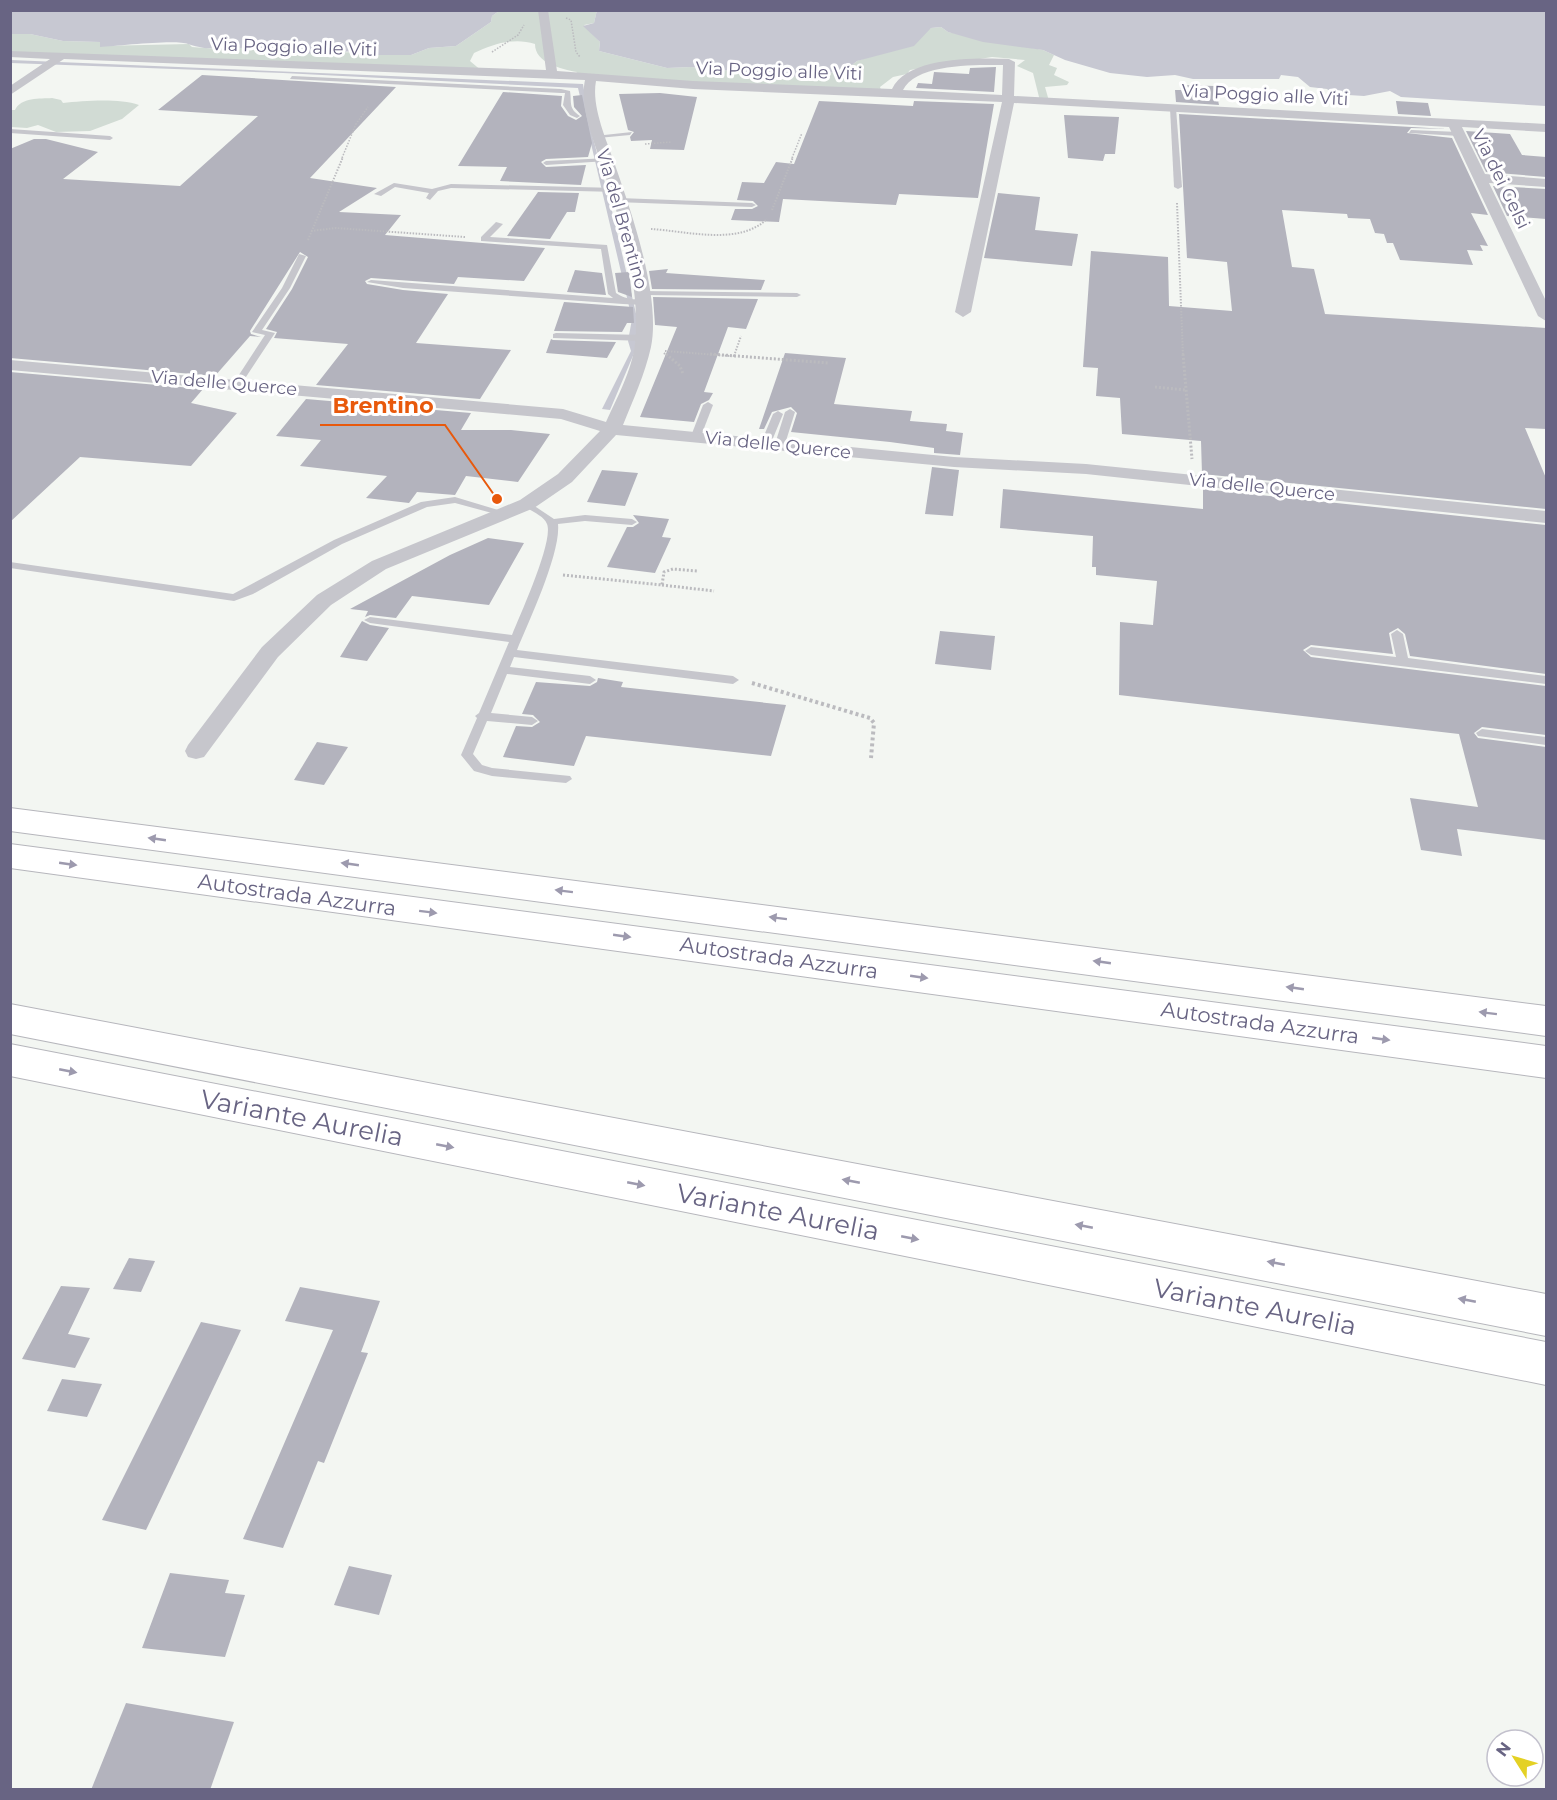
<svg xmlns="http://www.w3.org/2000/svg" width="1557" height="1800" viewBox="0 0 1557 1800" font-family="Montserrat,sans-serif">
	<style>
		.green { fill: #d1dbd4 }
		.water { fill: #c7c8d2 }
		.building { fill: #b3b3bd }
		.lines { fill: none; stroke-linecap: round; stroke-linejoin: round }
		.trunk-casing { stroke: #b6b6bc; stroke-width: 2 }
		.motorway-casing { stroke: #b6b6bc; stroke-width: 2 }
		.path-far3 { stroke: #bbbbbf; stroke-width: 1.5; stroke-dasharray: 1.5 1.5; stroke-linecap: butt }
		.path-far2 { stroke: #bbbbbf; stroke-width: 2; stroke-dasharray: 1.5 1.5; stroke-linecap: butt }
		.path-far1 { stroke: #bbbbbf; stroke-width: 3; stroke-dasharray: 2 2; stroke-linecap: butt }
		.path { stroke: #bbbbbf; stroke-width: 4; stroke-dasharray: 3 3; stroke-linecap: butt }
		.service { fill: #c6c6cc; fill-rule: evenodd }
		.minor { fill: #c6c6cc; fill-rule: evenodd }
		.trunk { fill: #fff; fill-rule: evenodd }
		.motorway { fill: #fff; fill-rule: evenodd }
		.oneway { fill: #9d9aae }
		.labels { text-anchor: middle; stroke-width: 6; stroke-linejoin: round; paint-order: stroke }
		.far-street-label { font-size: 18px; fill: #686483; stroke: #fff }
		.street-label { font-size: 21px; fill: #686483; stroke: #fff }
		.near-street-label { font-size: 26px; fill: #686483; stroke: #fff }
		.leader { fill: none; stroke: #e8590c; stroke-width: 2 }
		.callout-dot { fill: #e8590c; stroke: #fff; stroke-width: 2 }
		.callout-label { font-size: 22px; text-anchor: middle; font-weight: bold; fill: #e8590c; stroke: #fff; stroke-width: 6; stroke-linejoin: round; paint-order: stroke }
	</style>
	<rect width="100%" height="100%" fill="#f3f6f2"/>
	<g class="green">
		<path d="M597,10L594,23L584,25L600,42L599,51L667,68L691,67L807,78L847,69L857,61L874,55L931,28L941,27L948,32L1043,50L1054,55L1049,65L1057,68L1054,75L1069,82L1067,85L1045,87L1049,101H1040L1033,73L1017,66L1025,60L992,57L910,70L907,74L893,77L880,87L882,93L573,77L577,72C561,69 535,63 535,44C514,37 494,44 474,53L470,61L483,72L11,54V34H30L63,41L100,42V46L189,44L192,47L231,50L240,47L281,54L360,52L361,55H411L429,48L456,46L491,22L492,16L499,11Z"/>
		<path d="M52,98L61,100L63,103C84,101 118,98 139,105L122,119L90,131L56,132L38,125L27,128L11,127V110H15C21,97 40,99 52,98Z"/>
	</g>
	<g class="water">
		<path d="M11,10H499V11L492,16L491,22L456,46L429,48L411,55H361L360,52C334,50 308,56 282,54C268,53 254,47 241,48C220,48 208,51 188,44C176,39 118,46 100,47V42L63,41L30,34H11Z"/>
		<path d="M597,10L1546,11V106L1401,97L1390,91L1364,96L1333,94L1327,89L1310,87L1298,77L1281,75L1279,79H1193L1175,75L1147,77L1110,73L1065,60L1043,50L983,42L948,32L941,27L931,28L914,46L857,61L847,69L807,78L691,67L667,68L599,51L600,42L583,26L594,23Z"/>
		<path d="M11,60L583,84L590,127L609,198L638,322L635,351L610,410L602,409L631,351L628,341L632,319L578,88L283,73L11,63Z"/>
	</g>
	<g class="building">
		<path d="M996,67L994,92L916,88L918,83L932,84L934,72L969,74L970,68Z"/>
		<path d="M202,75L396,87L310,178L377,188L339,212L401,215L385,235L545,248L524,281L458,277L454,284L371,278L365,281L367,284L403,290L448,294L416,343L511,350L480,399L316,385L348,344L274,338L277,332L266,329L292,289L308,257L300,252L250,331L251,334L261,337L250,336L215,376L10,358V149L34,139H46L98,152L63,179L180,186L258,116L158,110Z"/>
		<path d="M1180,85L1215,86L1219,105L1176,102L1175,90H1181Z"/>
		<path d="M503,92L562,96L561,106L568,116L576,120L582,116L574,107L573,96L582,95L592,143L588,157L546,159L541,162L546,167L586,165L581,185L500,181L507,167L458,166Z"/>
		<path d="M660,93L697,97L684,150L650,149L652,140L631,141L630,137L634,132L628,130L619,94Z"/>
		<path d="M819,101L913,106L914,101L994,104L978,198L899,194L896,205L783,199L779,222L731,220L735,209H752L758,206L753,201L737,200L742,182L764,183L776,162L794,164Z"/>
		<path d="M1396,101L1428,103L1431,116L1398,114Z"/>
		<path d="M1179,114L1447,129L1411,128L1407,133L1452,138L1488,215L1471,213L1488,246L1480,245L1483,251L1467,250L1473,265L1400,260L1393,243H1387L1384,234L1375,233L1370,219L1348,218L1347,214L1282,210L1292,267L1314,269L1325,314L1546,328V429L1525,428L1546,478V509L1202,474L1201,441L1122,434L1120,398L1096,396L1098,368L1083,367L1091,251L1168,257L1169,306L1232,311L1227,262L1187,258Z"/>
		<path d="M1064,115L1119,117L1115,154H1105L1103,161L1068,158Z"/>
		<path d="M1466,131L1510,134L1522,155L1546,157V177L1486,172Z"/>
		<path d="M1493,186L1546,189V219L1507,216Z"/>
		<path d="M538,192L579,193L575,212H567L550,239L507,236Z"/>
		<path d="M998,193L1040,197L1035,230L1078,234L1072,266L984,258Z"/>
		<path d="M668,269L666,273L765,280L761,290L652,289L649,271Z"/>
		<path d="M575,270L602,273L606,295L567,292Z"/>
		<path d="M629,272L630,279L632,297L618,292L615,273Z"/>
		<path d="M653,297L758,299L746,329L728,327L704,392L713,393L709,400L701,404L694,422L640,417L677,327L655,325Z"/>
		<path d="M564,302L633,307L634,323H627L622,332L554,331Z"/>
		<path d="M551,339L553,340L616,342L607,358L546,353Z"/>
		<path d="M785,353L846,358L834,404L912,411L910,421L947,424L946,431L963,433L960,455L934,453V448L890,442L791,432L797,413L791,407L772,412L764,429H759Z"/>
		<path d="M10,372L203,389L191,403L237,413L191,466L80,457L10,522Z"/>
		<path d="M306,399L471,413L461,430H511L550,434L518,482L466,476L455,495L417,492L409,503L366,498L387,476L300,466L321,440L276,436Z"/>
		<path d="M932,467L959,470L953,516L925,514Z"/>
		<path d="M602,470L638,473L625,506L587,502Z"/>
		<path d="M1003,489L1203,509V489L1546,525V674L1410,656L1405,634L1398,628L1389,633L1393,654L1311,645L1303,650L1311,657L1546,686V735L1482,727L1474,733L1478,738L1546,747V840L1457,829L1462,856L1421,850L1410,798L1478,807L1459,734L1119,695L1120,622L1153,625L1157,581L1096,575V567H1092L1093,536L1000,528Z"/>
		<path d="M633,515L669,519L662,537L671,538L655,573L607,567L627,527H633L639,523Z"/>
		<path d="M488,538L524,543L489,605L412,596L396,618L370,615L365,617L368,611L350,609L450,555Z"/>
		<path d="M362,621L370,625L389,628L367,661L340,657Z"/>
		<path d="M940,631L995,636L991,670L935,664Z"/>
		<path d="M598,678L623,682L621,687L786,705L771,756L586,736L574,766L503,757L516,726L532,727L540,722L533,715L522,714L536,682L590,686L597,682Z"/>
		<path d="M317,742L348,747L324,785L294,780Z"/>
		<path d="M129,1258L155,1261L141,1292L113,1289Z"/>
		<path d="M61,1286L90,1288L68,1334L90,1338L75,1368L22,1359Z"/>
		<path d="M300,1287L380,1301L361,1352L368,1353L324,1463L318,1461L283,1548L243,1539L333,1330L285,1321Z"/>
		<path d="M201,1322L241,1330L146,1530L102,1520Z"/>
		<path d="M62,1379L102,1384L87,1417L47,1411Z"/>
		<path d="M349,1566L392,1575L379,1615L334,1605Z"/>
		<path d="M170,1573L229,1580L225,1593L245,1595L225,1657L142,1648Z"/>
		<path d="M126,1703L234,1722L210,1790H91Z"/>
	</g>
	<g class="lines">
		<defs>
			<g id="trunk">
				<path d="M10,1004L1546,1294V1336L10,1034Z"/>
				<path d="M10,1044L1546,1342V1385L10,1076Z"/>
			</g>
			<g id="motorway">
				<path d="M10,808L1546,1006V1036L10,831Z"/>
				<path d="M10,844L1546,1046V1078L10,868Z"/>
			</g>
		</defs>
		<use href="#trunk" class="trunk-casing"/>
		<use href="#motorway" class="motorway-casing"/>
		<g class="path-far3">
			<path d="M566,18L571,20L576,52L580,57"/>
			<path d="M492,52L518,35L524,25"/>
			<path d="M645,144L671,142"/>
			<path d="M342,158L356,124L368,107"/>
			<path d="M792,158L802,133"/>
		</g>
		<g class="path-far2">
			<path d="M1177,203L1183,356"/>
			<path d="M772,210L793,157"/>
			<path d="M651,229C686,231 739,246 767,219"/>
			<path d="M311,231L336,228L465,237"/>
			<path d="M308,240L343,157"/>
			<path d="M665,351L730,356"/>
			<path d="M664,353L667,356"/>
			<path d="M734,356L741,336"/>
		</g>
		<g class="path-far1">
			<path d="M666,354L680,366L683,374"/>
			<path d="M710,354L829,363"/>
			<path d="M1183,354L1192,459"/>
			<path d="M734,357L735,354"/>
			<path d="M1155,387L1186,390"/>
			<path d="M563,575L662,585L664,572L673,569L697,571"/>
			<path d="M662,585L714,591"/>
		</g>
		<path class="path" d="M752,683L870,718L874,723L871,758"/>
		<g class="service">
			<path d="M292,76L561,89L570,91C572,103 568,108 580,116L577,118L570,115L563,105L565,93H561L290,79Z"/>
			<path d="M1173,106L1176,108L1182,187L1178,189L1174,187L1170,108Z"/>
			<path d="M10,129L110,136L113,138L110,140L10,133Z"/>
			<path d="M1411,130L1459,132L1462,134L1459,136L1409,133Z"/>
			<path d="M632,132L630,135L598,138L595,136Z"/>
			<path d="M609,158L607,161L546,165L543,163L546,161Z"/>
			<path d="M394,183L432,189L451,184L617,188L621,190L617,192L451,188L438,191L430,200L426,198L429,193L395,187L381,196L374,194Z"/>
			<path d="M619,198L752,203L756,205L752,207L616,202V198Z"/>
			<path d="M496,222L503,224L490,237L607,245L616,293C629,302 637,297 648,303L644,305L623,304L403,288L367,282L371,280L613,298L608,294L601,249L481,241V237Z"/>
			<path d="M299,254L306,256L290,288L262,330L275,333L240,386H234L233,384L265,335L252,332L282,288Z"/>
			<path d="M641,291L797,293L801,295L797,297L644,295H641Z"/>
			<path d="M556,333L644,335L648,338L644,341L553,338V334Z"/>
			<path d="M708,402L713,405L701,436L693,438L691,436L703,405Z"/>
			<path d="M790,409L795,412L785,444L777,446L775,444L785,412Z"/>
			<path d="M778,411L783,414L771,443L763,445L761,443L773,414Z"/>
			<path d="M455,497L508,513L503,516L455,503L427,507L342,544L253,594L234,601L10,568V562L233,594L334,540L421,502Z"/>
			<path d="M527,501L554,519L585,515L632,519L637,522L632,525L585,521L558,524C561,553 529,621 517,650L733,676L739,680L733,684L514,657L510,667L590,676L596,680L590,684L507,674L491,713L532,717L538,721L532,725L487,721L473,754L482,765L492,768L570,776L572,779L566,783L492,776L474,771L461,755L477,718L475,716L479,713L509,642L370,623L364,620L370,617L512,635C520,615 554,541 547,524C544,515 529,511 522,504Z"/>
			<path d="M1397,630L1403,634L1408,658L1546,676V684L1311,655L1305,651L1311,647L1396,657L1391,634Z"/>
			<path d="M1482,729L1546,737V745L1478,736L1476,733Z"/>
		</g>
		<path class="minor" d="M538,10H548L557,71L693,81L892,89C908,56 977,58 1009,59L1015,62L1014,96L1546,124V132L1462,127L1485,174L1546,179V187L1489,183L1546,301V321L1538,316L1449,127L1014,103L971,312L963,317L955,312L1002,102L693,89L596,81C591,107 607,141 615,165C632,214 661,297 651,347C645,374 633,400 623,425L954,457L1086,464L1546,511V523L1086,474L954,467L616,435L572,482L534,508L386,569L331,605L278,657L204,757L196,759L188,757L185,751L188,745L262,647L317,595L372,561L520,500L558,474L600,431L561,419L10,370V360L563,409L606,422C617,398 632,370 635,344C641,288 621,223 603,169C595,143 579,108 585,80L64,59L10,95V86L50,59L10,57V51L546,70ZM1003,65L1002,95L903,90C916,63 978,65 1003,65Z"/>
		<use href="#trunk" class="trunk"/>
		<use href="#motorway" class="motorway"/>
	</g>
	<defs><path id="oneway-solid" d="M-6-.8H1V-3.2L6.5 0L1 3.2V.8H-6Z" transform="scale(1.5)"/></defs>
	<g class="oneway">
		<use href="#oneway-solid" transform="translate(157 839) rotate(-172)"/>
		<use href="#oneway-solid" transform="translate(68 864) rotate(8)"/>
		<use href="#oneway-solid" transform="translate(350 864) rotate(-172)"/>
		<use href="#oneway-solid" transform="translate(564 891) rotate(-173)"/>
		<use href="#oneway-solid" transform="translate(428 912) rotate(7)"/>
		<use href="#oneway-solid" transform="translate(778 918) rotate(-173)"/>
		<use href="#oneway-solid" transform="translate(622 936) rotate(8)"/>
		<use href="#oneway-solid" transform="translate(1102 962) rotate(-172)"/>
		<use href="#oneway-solid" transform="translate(919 977) rotate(8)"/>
		<use href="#oneway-solid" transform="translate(1295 988) rotate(-172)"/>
		<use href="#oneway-solid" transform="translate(1488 1013) rotate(-173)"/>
		<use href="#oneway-solid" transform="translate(1381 1039) rotate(8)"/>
		<use href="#oneway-solid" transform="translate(68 1071) rotate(11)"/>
		<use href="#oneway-solid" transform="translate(445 1146) rotate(11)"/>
		<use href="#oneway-solid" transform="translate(851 1181) rotate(-169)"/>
		<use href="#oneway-solid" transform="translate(636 1184) rotate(11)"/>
		<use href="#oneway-solid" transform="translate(1084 1226) rotate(-169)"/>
		<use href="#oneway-solid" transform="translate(910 1238) rotate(11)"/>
		<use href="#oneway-solid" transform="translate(1276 1263) rotate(-169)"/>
		<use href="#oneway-solid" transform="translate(1467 1300) rotate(-169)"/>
	</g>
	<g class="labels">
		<g class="far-street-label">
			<text transform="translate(294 47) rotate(2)" y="6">Via Poggio alle Viti</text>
			<text transform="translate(779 71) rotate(2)" y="6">Via Poggio alle Viti</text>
			<text transform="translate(1265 95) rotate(3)" y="6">Via Poggio alle Viti</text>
			<text transform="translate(1501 179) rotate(64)" y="6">Via dei Gelsi</text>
			<text transform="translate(622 219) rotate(74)" y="6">Via del Brentino</text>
			<text transform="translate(224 383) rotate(5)" y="6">Via delle Querce</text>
			<text transform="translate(778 445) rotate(6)" y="6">Via delle Querce</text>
			<text transform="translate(1262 487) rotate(6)" y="6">Via delle Querce</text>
		</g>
		<g class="street-label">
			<text transform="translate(297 895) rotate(8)" y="7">Autostrada Azzurra</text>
			<text transform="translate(779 958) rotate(8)" y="7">Autostrada Azzurra</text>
			<text transform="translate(1260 1023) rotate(8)" y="7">Autostrada Azzurra</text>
		</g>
		<g class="near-street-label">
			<text transform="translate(302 1118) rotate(11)" y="9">Variante Aurelia</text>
			<text transform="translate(778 1212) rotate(11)" y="9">Variante Aurelia</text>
			<text transform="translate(1255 1307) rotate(11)" y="9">Variante Aurelia</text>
		</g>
	</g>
	<path class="leader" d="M497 499L445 425H320"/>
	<circle class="callout-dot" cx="497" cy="499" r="6"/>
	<g class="callout-label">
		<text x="383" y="413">Brentino</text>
	</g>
	<rect width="1557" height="1800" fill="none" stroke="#686483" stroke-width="24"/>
	<g transform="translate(1515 1758) rotate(307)"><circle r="28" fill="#ffffff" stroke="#c3c1cd" stroke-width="1.5"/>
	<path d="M0-4.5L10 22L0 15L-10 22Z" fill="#e4d124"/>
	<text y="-9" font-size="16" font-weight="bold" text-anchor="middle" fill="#686483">N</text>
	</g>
</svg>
